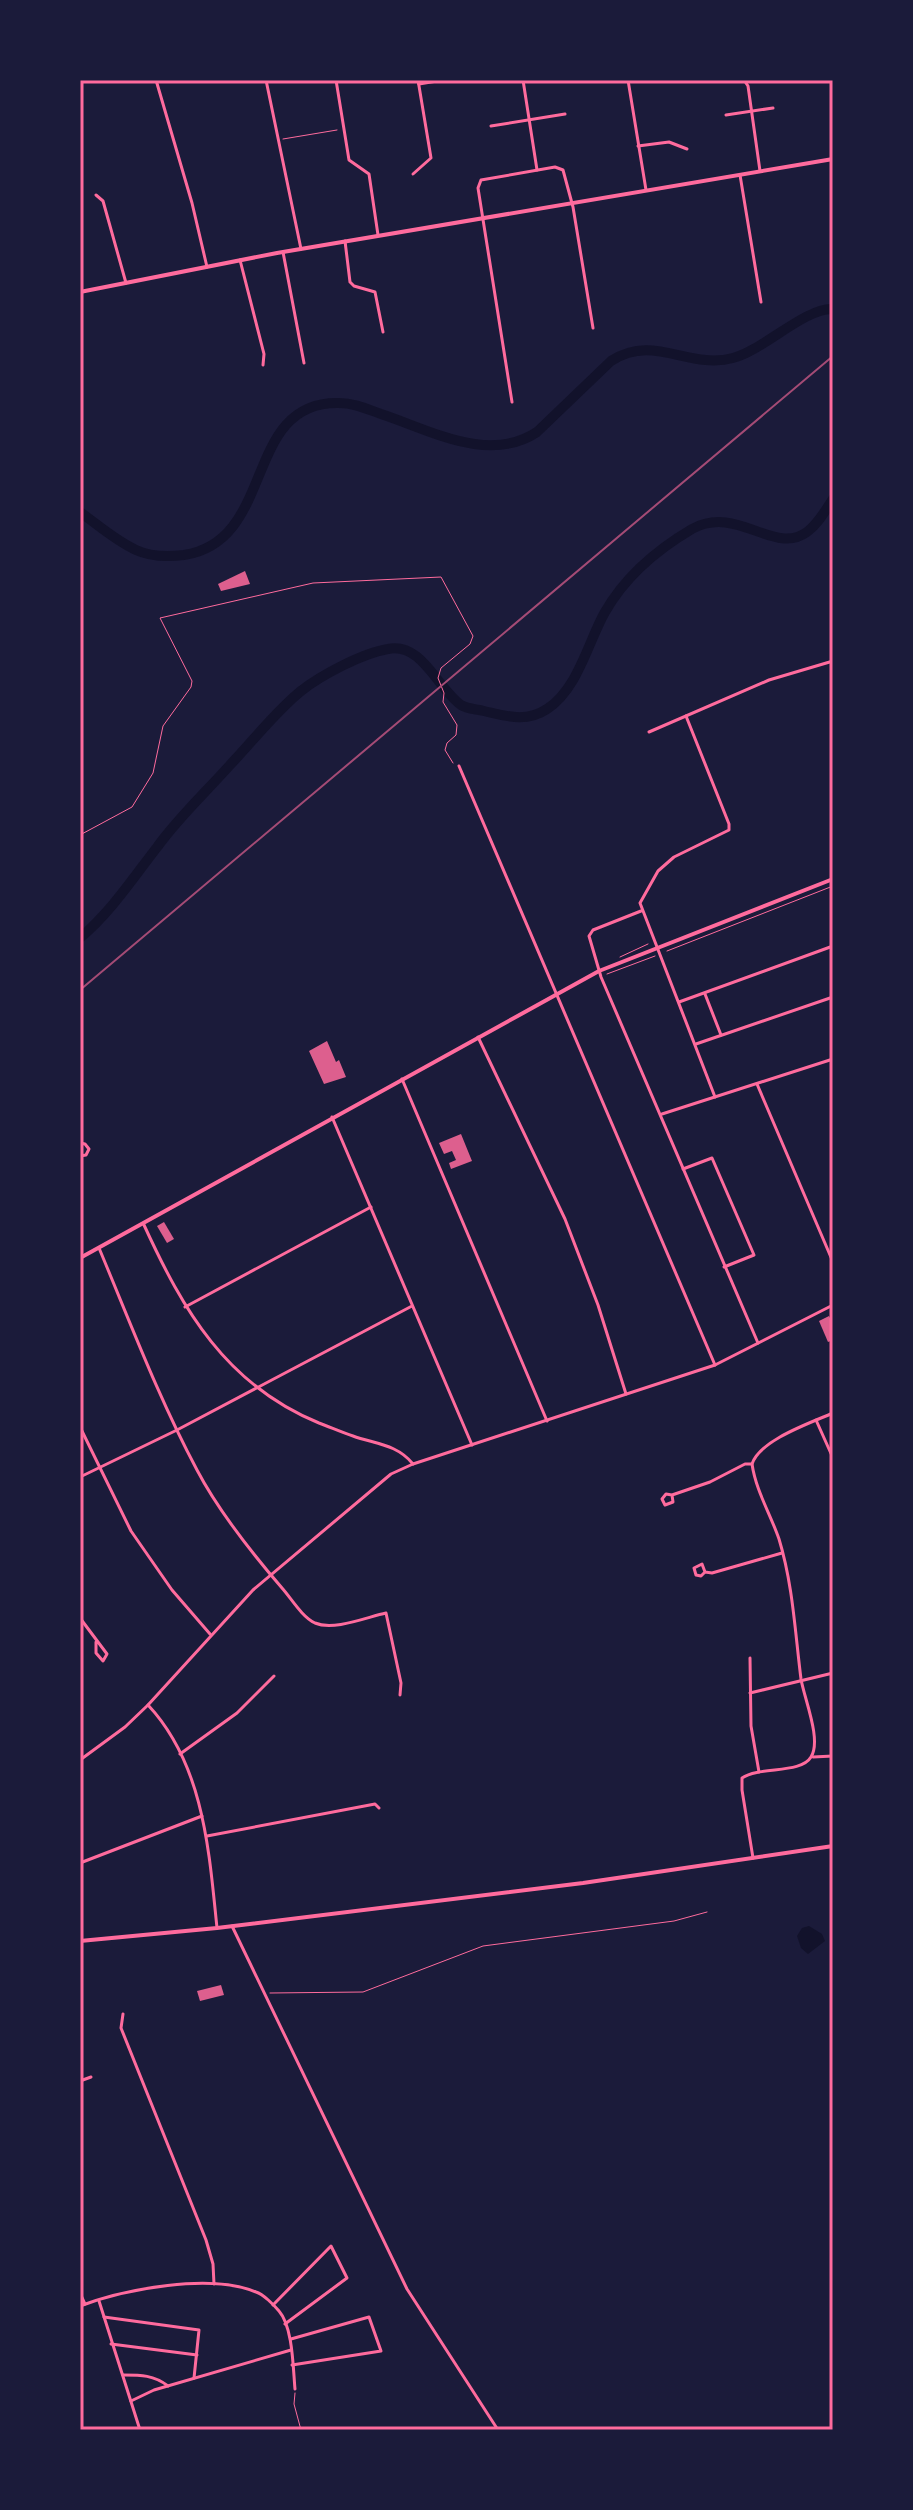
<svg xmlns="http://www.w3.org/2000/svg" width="913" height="2510" viewBox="0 0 913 2510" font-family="Figtree,sans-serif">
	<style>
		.water { fill: #12122b }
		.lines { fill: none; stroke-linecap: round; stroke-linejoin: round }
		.river { stroke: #12122b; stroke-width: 10 }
		.building { fill: #dd5f8e }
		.path { stroke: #ff6b9d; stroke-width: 1 }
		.minor { stroke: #ff6b9d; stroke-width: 3 }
		.tertiary { stroke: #ff6b9d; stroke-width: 4 }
		.primary { stroke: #ff6b9d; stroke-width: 4 }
		.rail { stroke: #a44b75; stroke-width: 2 }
		.neatline { fill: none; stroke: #ff6b9d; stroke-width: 3 }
	</style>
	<rect width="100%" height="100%" fill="#1b1b3a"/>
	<path class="water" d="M809,1926L822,1934L825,1941L808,1954L801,1948L797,1936L802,1928Z"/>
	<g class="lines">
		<g class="river">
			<path d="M80,512C98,525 116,541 136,550C151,557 168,557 184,555C277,541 242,401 339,403C354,403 367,409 381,414C430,430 489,464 537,432L611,361C654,333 689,370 733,358C762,351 806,307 833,309"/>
			<path d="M80,938C111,912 133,878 158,846C179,817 206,792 230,765C253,741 275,712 301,691C321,675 363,653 388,649C422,642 437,688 461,705C467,709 476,709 484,711C506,716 526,723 547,709C578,689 588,642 605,612C625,577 658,549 692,529C737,504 774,556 807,532C818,524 825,511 833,499"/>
		</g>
	</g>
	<g class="building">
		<path d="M245,571L250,584L221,591L218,584Z"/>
		<path d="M327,1041L336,1062L339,1060L346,1077L324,1084L309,1051Z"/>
		<path d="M461,1134L472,1161L451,1169L449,1163L456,1160L452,1151L444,1154L439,1143Z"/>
		<path d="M164,1222L174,1239L167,1243L157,1226Z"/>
		<path d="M829,1316L833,1324V1340L828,1342L819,1321Z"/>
		<path d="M221,1985L224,1995L200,2001L197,1991Z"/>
	</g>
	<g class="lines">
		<g class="path">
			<path d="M283,139L337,130"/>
			<path d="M833,572V578"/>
			<path d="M80,835L132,807L153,773L163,726L191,687L192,681L160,618L313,583L441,577L473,636L470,644L441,668L438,678L444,693L443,702L457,725L456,735L447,743L445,750L453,763"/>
			<path d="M667,951L833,886"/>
			<path d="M620,957L648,944"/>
			<path d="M607,974L655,956"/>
			<path d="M270,1993L363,1992L483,1946L674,1921L707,1912"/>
			<path d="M295,2393L294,2404L301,2430"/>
		</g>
		<g class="minor">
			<path d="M156,80L192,203L207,267"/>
			<path d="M266,80L301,249"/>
			<path d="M336,80L349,160L369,174L378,235"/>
			<path d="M523,80L537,170"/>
			<path d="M628,80L646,190"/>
			<path d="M744,80L748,86L760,171"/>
			<path d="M419,84L443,80"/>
			<path d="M726,115L773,108"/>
			<path d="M491,126L565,114"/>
			<path d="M638,146L669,142L687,149"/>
			<path d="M413,174L431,158L418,80"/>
			<path d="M740,175L761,302"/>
			<path d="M96,195L103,201L126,283"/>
			<path d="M345,241L350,282L354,286L375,292L383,332"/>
			<path d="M283,252L304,363"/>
			<path d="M240,260L264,354L263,365"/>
			<path d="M512,402L478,188L481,180L555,167L563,170L573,207L593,328"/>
			<path d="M686,716L729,824V830L674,857L658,871L640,903L715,1097"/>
			<path d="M649,732L769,680L833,661"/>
			<path d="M459,766L715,1365"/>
			<path d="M641,911L593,930L589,936L601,977L758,1343"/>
			<path d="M705,994L721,1035"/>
			<path d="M679,1002L833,946"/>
			<path d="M478,1037L565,1219L598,1305L626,1394"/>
			<path d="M696,1044L833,997"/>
			<path d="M402,1079L547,1421"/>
			<path d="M757,1084L833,1262"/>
			<path d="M662,1114L833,1059"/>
			<path d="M332,1117L472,1445"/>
			<path d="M80,1143L85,1144L89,1149L86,1155L80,1156"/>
			<path d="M683,1169L712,1158L754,1255L724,1267"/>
			<path d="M144,1225C183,1310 226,1385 319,1423C330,1427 341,1432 353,1436C375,1444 397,1444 413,1464"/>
			<path d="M99,1248C130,1322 159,1399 197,1470C219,1512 251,1552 282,1588C291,1598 302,1617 315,1623C334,1631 367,1617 386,1613L401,1683L400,1695"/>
			<path d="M185,1307L371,1207"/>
			<path d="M816,1420L833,1458"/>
			<path d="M80,1427L131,1531L172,1590L210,1634"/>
			<path d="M80,1477L177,1430L412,1306"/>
			<path d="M672,1495L673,1502L665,1505L662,1499L666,1494L672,1495L710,1482L745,1464H752"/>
			<path d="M705,1572L701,1576L696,1575L694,1568L702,1564L705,1572L712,1573L782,1553"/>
			<path d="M80,1618L107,1654L103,1661L96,1653V1642"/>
			<path d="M750,1658L751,1726L759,1772"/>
			<path d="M750,1693L833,1673"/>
			<path d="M148,1705C204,1765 209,1851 217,1928"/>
			<path d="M180,1754L237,1713L274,1676"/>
			<path d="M813,1757L833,1756"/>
			<path d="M80,1760L125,1727L148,1705L253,1590L391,1474L413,1464L715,1365L833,1305"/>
			<path d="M207,1836L375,1804L379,1808"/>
			<path d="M753,1858L742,1790V1778C760,1766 801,1774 811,1757C822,1740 804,1698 801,1679C795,1632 793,1585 779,1539C770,1513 756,1491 752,1464C760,1440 810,1423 833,1413"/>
			<path d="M80,1863L202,1816"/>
			<path d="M232,1926L407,2289L498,2430"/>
			<path d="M123,2014L121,2028L206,2240L213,2264L214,2284"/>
			<path d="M80,2081L91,2077"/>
			<path d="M80,2293L85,2304"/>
			<path d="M99,2301L140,2430"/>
			<path d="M273,2305L331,2246L347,2278L285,2324"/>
			<path d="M80,2306C125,2289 210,2273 256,2292C263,2294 274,2305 279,2311C293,2327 293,2368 295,2389"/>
			<path d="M104,2317L199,2330L194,2378"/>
			<path d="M291,2339L369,2317L381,2351L292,2365"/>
			<path d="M111,2344L197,2355"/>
			<path d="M123,2375C141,2375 154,2375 168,2386"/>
			<path d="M131,2401L154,2390L291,2350"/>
		</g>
		<g class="tertiary">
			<path d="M80,292L277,253L833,159"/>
			<path d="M80,1258L599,971L833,879"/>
		</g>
		<path class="primary" d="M80,1941L217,1928L583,1883L833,1846"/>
		<path class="rail" d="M80,990L833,356"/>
	</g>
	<rect width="913" height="2510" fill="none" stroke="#1b1b3a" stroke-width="164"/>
	<rect x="82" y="82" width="749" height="2346" class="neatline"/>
</svg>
